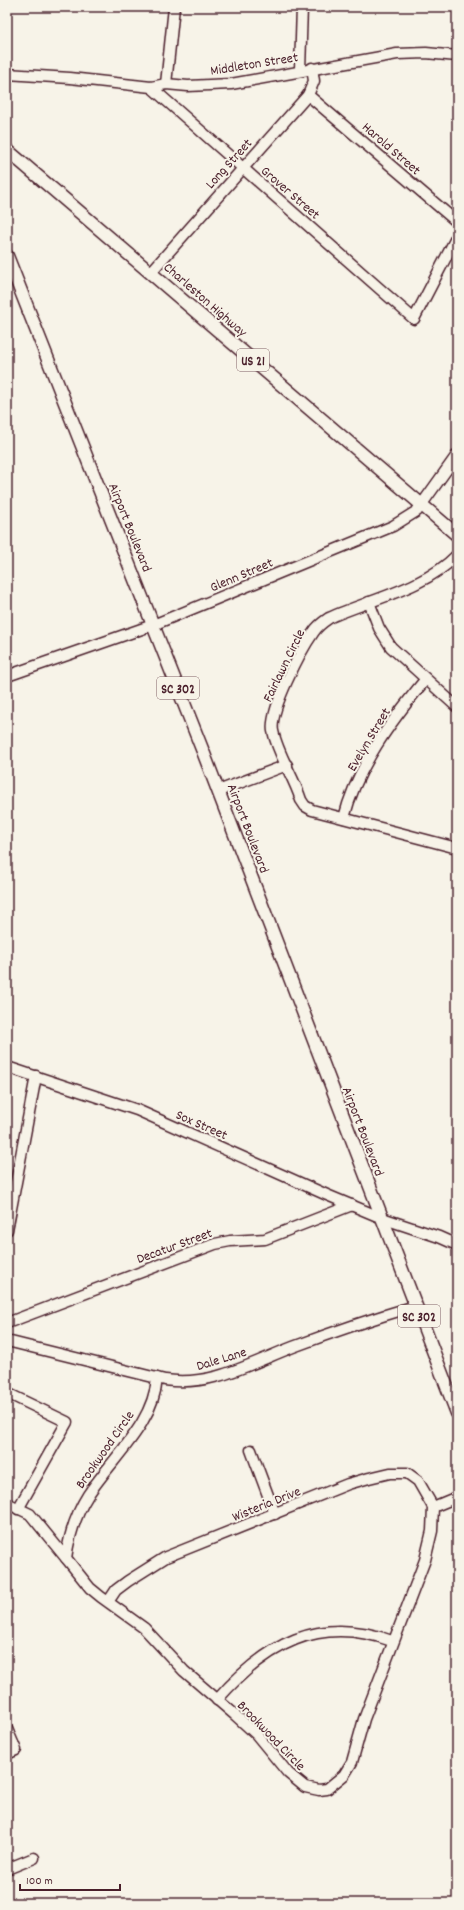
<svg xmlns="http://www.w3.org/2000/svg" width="464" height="1910" viewBox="0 0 464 1910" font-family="Dekko,sans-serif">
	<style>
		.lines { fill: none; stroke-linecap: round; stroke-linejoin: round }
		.minor-casing { stroke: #4a1f2b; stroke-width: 13 }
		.major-casing { stroke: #4a1f2b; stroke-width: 15 }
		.minor { stroke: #f7f3e8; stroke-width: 10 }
		.major { stroke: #f7f3e8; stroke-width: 12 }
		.labels { text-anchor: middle; stroke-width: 4; stroke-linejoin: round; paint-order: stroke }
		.shield { fill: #f7f3e8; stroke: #7e5f64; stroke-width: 1 }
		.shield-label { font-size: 13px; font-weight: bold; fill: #4a1f2b }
		.street-label { font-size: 14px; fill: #4a1f2b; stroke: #f7f3e8 }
	</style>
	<rect width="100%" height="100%" fill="#f7f3e8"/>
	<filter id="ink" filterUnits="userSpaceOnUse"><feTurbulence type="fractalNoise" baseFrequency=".025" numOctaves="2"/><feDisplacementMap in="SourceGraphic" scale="8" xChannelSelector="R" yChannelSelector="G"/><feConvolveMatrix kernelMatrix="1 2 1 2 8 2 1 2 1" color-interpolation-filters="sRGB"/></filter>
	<g filter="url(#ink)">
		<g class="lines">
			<defs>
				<g id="minor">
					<path d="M300,70L302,7"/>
					<path d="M7,74L70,78L151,87L166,84L188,86L231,84L397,54L426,53L457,56"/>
					<path d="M166,84L174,7"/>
					<path d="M151,87L414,319L457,236"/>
					<path d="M308,95L457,222"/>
					<path d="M151,272L308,95L314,81L312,68"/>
					<path d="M457,555C424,589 371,599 329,618C323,622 317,626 313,633C301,650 269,711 273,731C278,755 294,777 301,800L305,806L312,810L457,848"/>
					<path d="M369,602L379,628L391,647L457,707"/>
					<path d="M7,676L153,625L393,526L417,511L457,455"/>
					<path d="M218,791L287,765"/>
					<path d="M344,818C357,766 392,720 425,680"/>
					<path d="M7,1067L137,1110L327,1195L382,1218L439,1237L457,1245"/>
					<path d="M7,1230L36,1076"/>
					<path d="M7,1323L215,1244L230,1241L265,1239L352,1205"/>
					<path d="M7,1341L165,1380C212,1387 251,1363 293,1347C333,1332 374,1318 415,1306"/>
					<path d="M7,1393L67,1422L18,1509"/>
					<path d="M251,1450L275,1514"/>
					<path d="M7,1503L30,1514L66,1558"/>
					<path d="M433,1507L457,1497"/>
					<path d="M108,1602L116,1590L128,1581L166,1557L348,1484L369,1478L390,1473H407L418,1481L433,1507L432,1531L425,1560L364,1719L352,1762L344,1775L327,1789L319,1790L305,1787L288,1773L256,1734L234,1714L184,1671L144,1628L101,1597L90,1588L66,1558C69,1536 76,1514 88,1495C112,1458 154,1424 157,1378"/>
					<path d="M217,1700C266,1644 319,1614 392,1641"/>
					<path d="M7,1729L16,1750L7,1754"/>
					<path d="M7,1869L34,1858"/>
				</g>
				<g id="major">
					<path d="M7,150L457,535"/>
					<path d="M7,256L204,754L457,1413"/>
				</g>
			</defs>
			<use href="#minor" class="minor-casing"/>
			<use href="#major" class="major-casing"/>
			<use href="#minor" class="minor"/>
			<use href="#major" class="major"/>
		</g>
	</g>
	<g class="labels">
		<g class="shield">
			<rect x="237" y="349" width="32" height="22" rx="3"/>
			<rect x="157" y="677" width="42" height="22" rx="3"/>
			<rect x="398" y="1305" width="42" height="22" rx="3"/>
		</g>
		<g class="shield-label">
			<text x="253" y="365">US 21</text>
			<text x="178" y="693">SC 302</text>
			<text x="419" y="1321">SC 302</text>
		</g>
		<g class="street-label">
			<text transform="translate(254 63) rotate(-9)" y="5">Middleton Street</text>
			<text transform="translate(392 148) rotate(41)" y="5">Harold Street</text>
			<text transform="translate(228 163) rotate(-48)" y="5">Long Street</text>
			<text transform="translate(291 192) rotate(41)" y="5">Grover Street</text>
			<text transform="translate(206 299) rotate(41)" y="5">Charleston Highway</text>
			<text transform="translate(131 527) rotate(68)" y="5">Airport Boulevard</text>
			<text transform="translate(241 574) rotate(-23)" y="5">Glenn Street</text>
			<text transform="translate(283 665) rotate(-64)" y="5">Fairlawn Circle</text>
			<text transform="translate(368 739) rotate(-59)" y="5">Evelyn Street</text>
			<text transform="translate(249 828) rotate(69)" y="5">Airport Boulevard</text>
			<text transform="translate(202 1124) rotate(24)" y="5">Sox Street</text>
			<text transform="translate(364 1131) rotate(69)" y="5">Airport Boulevard</text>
			<text transform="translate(174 1245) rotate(-20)" y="5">Decatur Street</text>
			<text transform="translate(221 1358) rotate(-17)" y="5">Dale Lane</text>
			<text transform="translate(104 1449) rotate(-55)" y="5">Brookwood Circle</text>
			<text transform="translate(266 1503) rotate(-22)" y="5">Wisteria Drive</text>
			<text transform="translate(272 1735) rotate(46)" y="5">Brookwood Circle</text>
		</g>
	</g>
	<rect width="464" height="1910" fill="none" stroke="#f7f3e8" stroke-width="24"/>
	<rect x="12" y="12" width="440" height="1886" fill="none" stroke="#4a1f2b" stroke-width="1.5" filter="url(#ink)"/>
	<path d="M20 1884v6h100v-6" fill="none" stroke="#4a1f2b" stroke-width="2"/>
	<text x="26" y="1884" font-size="12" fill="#4a1f2b" stroke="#f7f3e8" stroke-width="3" paint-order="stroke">100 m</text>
</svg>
